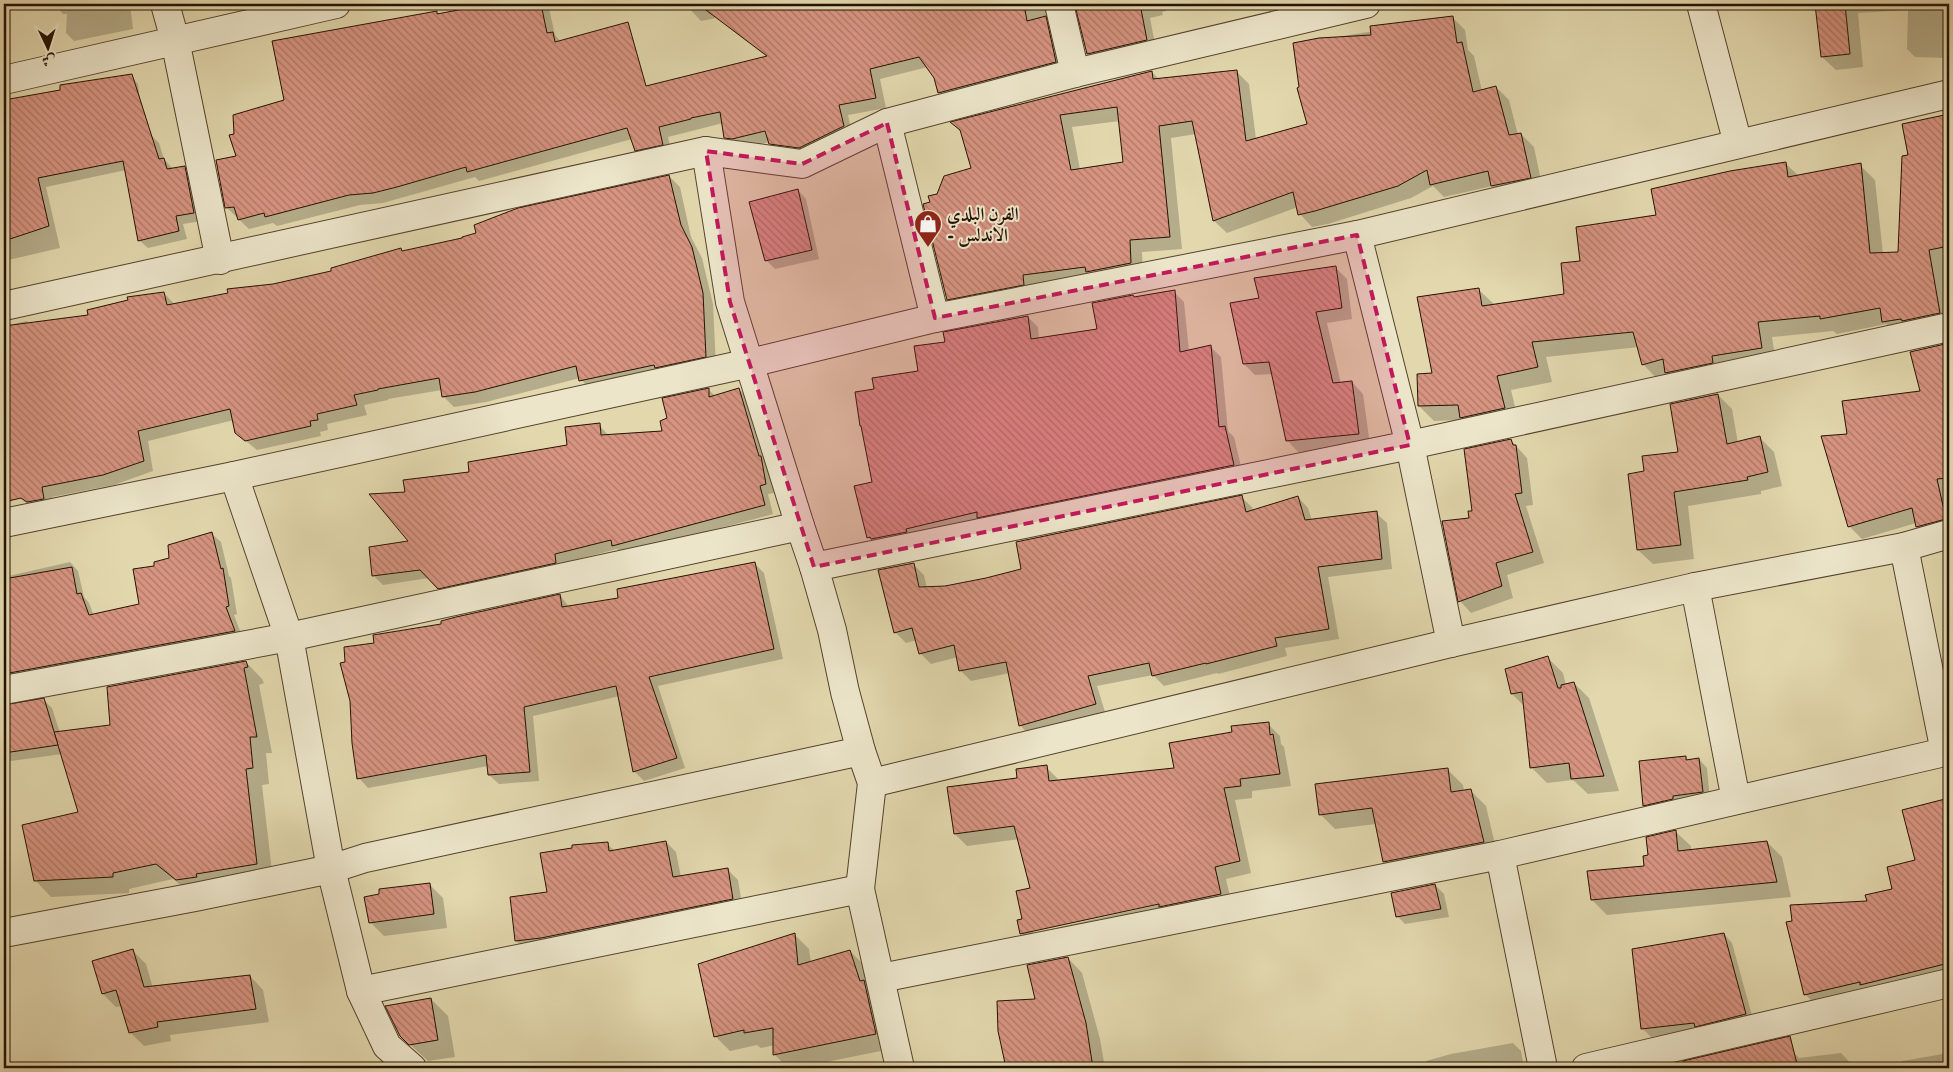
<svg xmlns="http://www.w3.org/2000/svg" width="1953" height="1072" viewBox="0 0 1953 1072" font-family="'IM FELL DW Pica',Amiri,serif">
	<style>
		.shadow { fill: #0003; fill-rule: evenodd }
		.building { fill: url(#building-back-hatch); stroke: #251201; fill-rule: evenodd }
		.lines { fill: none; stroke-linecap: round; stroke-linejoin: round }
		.minor-casing { stroke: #54432c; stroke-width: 30 }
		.minor { stroke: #ece5ca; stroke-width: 28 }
		.marked { fill: #c2185b; fill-opacity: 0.2; stroke: #c2185b; stroke-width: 4; stroke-dasharray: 10 6; stroke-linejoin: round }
		.labels { text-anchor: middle; stroke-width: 4; stroke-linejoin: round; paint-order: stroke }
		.poi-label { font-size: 18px; font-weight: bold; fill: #251201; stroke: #ece5ca; text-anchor: start }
	</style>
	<defs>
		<pattern id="building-back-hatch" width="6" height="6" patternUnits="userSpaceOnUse" patternTransform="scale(1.25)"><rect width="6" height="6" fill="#d79481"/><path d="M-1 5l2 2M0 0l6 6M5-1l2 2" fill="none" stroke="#ae7767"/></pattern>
	</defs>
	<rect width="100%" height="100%" fill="#e2d7ad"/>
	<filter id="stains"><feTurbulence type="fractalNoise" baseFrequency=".004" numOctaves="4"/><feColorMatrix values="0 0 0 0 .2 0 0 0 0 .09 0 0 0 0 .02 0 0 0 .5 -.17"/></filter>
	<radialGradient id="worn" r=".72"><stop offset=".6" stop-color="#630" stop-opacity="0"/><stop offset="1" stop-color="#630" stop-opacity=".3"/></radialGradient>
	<g class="shadow">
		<path d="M55,4H130L133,29L74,41L66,33L67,14H63Z"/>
		<path d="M496,4H548L555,35L561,42L646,87L767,57L716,18L701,21L685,4H1049L1066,72L950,103L940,92L935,78L928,67L880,79L886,108L848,115L853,137L810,157L781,153L770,142L743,148L736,147L725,137L723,123L668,137L672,154L646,160L636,150L632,139L479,181L475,177L383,203L360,205L277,226L273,223L249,229L227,208L238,157L236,135L286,101L436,12L439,15Z"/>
		<path d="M1076,4H1164L1166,11L1162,12L1163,15L1150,18L1156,49L1097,63L1088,54Z"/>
		<path d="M1817,4H1949V58L1915,57L1907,49L1908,10L1858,13L1863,67L1836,70L1822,57Z"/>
		<path d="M1453,18L1465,30L1468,50L1474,56L1482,91L1496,87L1509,100L1518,135L1521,134L1534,147L1543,190L1505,199L1492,186L1444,197L1433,186L1411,198L1328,224L1312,227L1300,214L1298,207L1227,233L1214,221L1196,134L1171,138L1182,249L1142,252L1143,276L960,312L948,299L931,203L938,195L972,169L963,134L952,123L1152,72L1159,79L1236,71L1249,84L1256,139L1308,125L1300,88L1295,44ZM1120,121L1124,163L1080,170L1072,127Z"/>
		<path d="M130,76L138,84L144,134H150L159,143L164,159L173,169L184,167L193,176L202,221L183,224L187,239L148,248L139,240L126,170L46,187L60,248L4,261V101Z"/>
		<path d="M1949,115V263L1944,264L1949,298V329L1898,337L1886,324L1837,334L1833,331L1772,337L1776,363L1658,380L1643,364L1639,347L1546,357L1552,382L1511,390L1519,423L1463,420L1434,421L1419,406L1434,374L1479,290L1495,305L1565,295L1581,262L1657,216L1786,164L1799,176L1860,165L1875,180L1883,254H1900L1910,156L1903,125Z"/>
		<path d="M669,176L680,187L691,237L702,258L713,304L716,367L591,391L580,378L486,402L454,407L443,396L442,390L388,399V400L364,405L367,415L327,424L328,430L320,432L321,436L257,450L236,433L234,420L148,441L153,471L114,485L52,497L54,509L38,512L4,486L6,513L4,514V326L27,321L29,324L89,316L164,293L175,305L333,272L400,249L403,252L464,239Z"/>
		<path d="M798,190L806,199L819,259L775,269L766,260Z"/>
		<path d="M1336,268L1347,279L1352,319L1327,323L1341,384L1352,382L1363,394L1370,445L1298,452L1287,440L1273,374L1255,375L1244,364L1260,299Z"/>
		<path d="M1174,292L1184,302L1189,351L1211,347L1221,357L1228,431L1234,437L1243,475L878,547L868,537L874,483L876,390L919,372L946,343L1028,317L1038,327L1039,339L1098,330L1135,298Z"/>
		<path d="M1945,345L1949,349V534L1930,539L1917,527L1916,523L1862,539L1849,526L1848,435L1922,392Z"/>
		<path d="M708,389L716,397L739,389L748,398L770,466L774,493L768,494L773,514L622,554L617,549L563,563L564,572L448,597L429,578L383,585L374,576L410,542L406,493L568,446L599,425L609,436L663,432L668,419Z"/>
		<path d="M1718,395L1732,409L1738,443L1759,437L1774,452L1782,486L1761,491V494L1688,506L1694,559L1653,564L1638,550L1646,472L1680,453Z"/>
		<path d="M1511,440L1527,458L1533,505L1526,506L1544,563L1507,575L1513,598L1471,613L1460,601L1470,519Z"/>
		<path d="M1241,497L1252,507L1253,511L1298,497L1308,508L1312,520L1376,513L1387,523L1392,569L1328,577L1339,639L1285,648L1287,656L1218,674L1217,673L1164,686L1153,675L1097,686L1106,715L1030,736L1020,725L1010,673L971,681L960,670L958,657L931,664L921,654L917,640L906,643L895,632L913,564L924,575L928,593L1022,570Z"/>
		<path d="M212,534L221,542L229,576L231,578L237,614L234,615L243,639L4,686V577L70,562L78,571L84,597L89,603L94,616L141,605L156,567Z"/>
		<path d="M754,563L764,573L783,659L658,686L685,768L644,781L635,772L620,696L533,716L539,781L499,784L489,775L488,766L368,788L359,778L376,644L443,625L560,595L569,607L619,599Z"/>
		<path d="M1548,658L1563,673L1566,685L1574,683L1589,698L1619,791L1588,794L1573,780L1547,783L1532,768L1524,706L1512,694Z"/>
		<path d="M246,662L262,679L264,683L259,685L272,753H266L269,784L262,785L273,880L194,896L173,879L129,889V893L51,897L35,880L80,813L62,754L4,762V706L44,700L52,708L60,733L111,726Z"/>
		<path d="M1268,724L1280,736L1281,744L1284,747L1291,786L1252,791V798L1235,800L1251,873L1226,879L1232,905L1033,946L1022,934L1019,921L1023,920L1031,889L1019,839L967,846L955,834L1018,779L1046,767L1058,779L1059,781L1176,769L1233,733ZM1165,901L1166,903L1033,933V930Z"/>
		<path d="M1686,757L1689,761L1699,759L1707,768L1710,800L1653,814L1644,805Z"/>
		<path d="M1448,770L1463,785L1464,791H1471L1486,806L1498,857L1399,877L1384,862L1376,824L1335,829L1320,814Z"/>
		<path d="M1949,799V988L1825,1015L1805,994L1868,902L1893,890L1916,861L1904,811Z"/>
		<path d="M1676,832L1691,846V851L1767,842L1782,857L1791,897L1607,915L1592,900L1645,867L1649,856Z"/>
		<path d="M666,842L676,852L681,877L727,869L738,880L743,909L527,951L516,941L549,893L607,844L615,851Z"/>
		<path d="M429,884L443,898L447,928L384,936L370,922Z"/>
		<path d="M1435,885L1444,894L1449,917L1405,924L1397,916Z"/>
		<path d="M794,934L809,949L811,963L850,951L865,966L891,1049L796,1068H788L775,1055V1045L761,1048L757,1045L730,1051L715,1036Z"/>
		<path d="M1724,934L1732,943L1754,1023L1739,1026L1651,1037L1643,1029Z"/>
		<path d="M133,951L146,964L153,988L250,976L263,990L269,1022L170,1035L171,1041L144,1046L130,1032L122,1006L116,1007L103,994Z"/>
		<path d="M1068,958L1082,973L1100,1039L1105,1068H1008L999,1031L1036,1000Z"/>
		<path d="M431,999L448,1016L455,1057L428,1061L401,1036Z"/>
		<path d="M1513,1043L1521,1051L1524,1068H1428L1426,1061L1451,1054Z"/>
		<path d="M4,1050L5,1051L6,1068H4Z"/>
		<path d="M1793,1052L1799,1058L1841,1053L1855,1068H1739L1738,1065Z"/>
		<path d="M1943,1054L1949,1060V1068H1876L1903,1063L1902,1061Z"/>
		<path d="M336,1064L341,1068H253Z"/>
	</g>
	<g class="building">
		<path d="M490,4H541L547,33L553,32L555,42L628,22L646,86L767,56L698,4H1024L1027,21L1046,16L1056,62L938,93L934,78L919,57L870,69L876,98L839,105L844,126L799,148L769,144L765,131L732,139L724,138L720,112L691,118V119L659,127L663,145L635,151L627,128L467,172L466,167L397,187L373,193L349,195L265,217L264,213L238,220L234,207L225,208L216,160L236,156L229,135L234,134L233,115L284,100L272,41L437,11V14Z"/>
		<path d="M1103,4H1140L1147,40L1087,54L1076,10Z"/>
		<path d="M1815,4H1845L1850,54L1821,57Z"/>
		<path d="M1453,16L1457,43L1462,42L1473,92L1496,86L1509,135L1521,133L1531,178L1491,186L1488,171L1430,185L1427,170L1398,186L1315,211L1298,215L1293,192L1213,221L1192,121L1159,126L1170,237L1130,240L1131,263L1086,272L1085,267L1023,275L1024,285L947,300L923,204L930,202L928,196L937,194L944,176L971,168L960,130L950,122L1152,71L1153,79L1237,70L1246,141L1307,124L1297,88L1299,87L1293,43L1319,38L1371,35L1370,26ZM1117,107L1123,162L1071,170L1060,115Z"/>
		<path d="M132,74L159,159L164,158L167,169L185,166L194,213L176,216L179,231L138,241L123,161L38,178L49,226L4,241V100L60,90V85Z"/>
		<path d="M1949,114V246L1929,250L1940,313L1902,321L1901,319L1882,322L1880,308L1820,319V316L1758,322L1762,348L1712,356L1713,363L1665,373L1663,359L1642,365L1633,332L1532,342L1538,367L1497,376L1505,408L1460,418L1458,405L1418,406L1417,374L1432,373L1417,297L1479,288L1482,306L1564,294L1561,263L1580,261L1576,227L1656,215L1651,189L1730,171L1786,162L1788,177L1861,163L1870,253L1898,252L1902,156L1908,155L1902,124Z"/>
		<path d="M669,175L681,225L692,247L703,293L706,357L655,368L654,365L579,381L576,366L475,392L442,397L439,378L378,389V390L354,395L357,405L317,414L318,420L310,421L311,426L245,441L235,433L230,409L138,431L144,461L103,475L42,487L44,499L27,502L21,498L4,502V326L88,315L87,310L128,300L127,297L164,292L167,305L228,293L227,289L273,284L331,271V268L401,248L402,251L462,238V237L476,233L474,225L518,208Z"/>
		<path d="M798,189L812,250L765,261L749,202Z"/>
		<path d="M1336,266L1342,308L1316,312L1333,383L1352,381L1359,434L1286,441L1269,362L1243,364L1230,303L1259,298L1254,278Z"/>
		<path d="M1175,290L1180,352L1211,345L1219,427L1225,426L1234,465L977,518V512L906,529L907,532L871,539L870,537L867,538L854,486L872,482L861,426H860L855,392L874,389L872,378L918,371L914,346L945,342L943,332L1028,316L1031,339L1097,329L1092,303L1133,295L1134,297Z"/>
		<path d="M1945,344L1949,366V478L1937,479L1946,519L1916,527L1912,508L1848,527L1821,436L1847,434L1842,401L1920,391L1910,352Z"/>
		<path d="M709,388V397L739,388L759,456H761L766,484L760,486L765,505L612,546L611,540L555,554L556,563L438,589L420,570L372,576L369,547L408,541L369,494L405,492L403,480L469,472L468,462L567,445L565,427L600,423L601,435L662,431L660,421L667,418L662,398Z"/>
		<path d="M1718,394L1727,444L1760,436L1768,472L1747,477L1748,480L1674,492L1681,545L1637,550L1628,474L1644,471L1642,456L1678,452L1670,404Z"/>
		<path d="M1511,439L1513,445H1516L1522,493L1515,494L1533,552L1496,563L1502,586L1458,602L1442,521L1469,518L1468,511H1472L1464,449Z"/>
		<path d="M1242,495L1246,512L1298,496L1305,520L1377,511L1382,559L1318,567L1329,629L1275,638L1277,646L1206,664V663L1152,676L1149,663L1088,676L1096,704L1019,726L1006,662L959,671L954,645L919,654L912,628L894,633L878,570L914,563L919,587L945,586L986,578L1021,569L1016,542Z"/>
		<path d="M212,532L221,569L223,568L229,606L226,607L235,631L4,674V579L72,567L77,594L81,593L89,615L139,604L133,569L154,566V562L169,558L168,545Z"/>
		<path d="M755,562L774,649L649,677L677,758L633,772L616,686L524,707L530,772L488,775L486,755L357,779L352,743L350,701L340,663L345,662L344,647L374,643L373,635L441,624V621L456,617L560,594L562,607L618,598L617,589Z"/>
		<path d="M1548,656L1558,688H1561V685L1574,682L1604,776L1571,779L1569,763L1530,768L1522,692L1511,694L1505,669Z"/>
		<path d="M246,661L248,667L244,668L257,737H250L253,768L246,769L257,864L196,874L197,877L176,880L156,864L113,873V877L34,881L22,825L78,812L54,732L110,725L107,687Z"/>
		<path d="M44,698L58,745L4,753V705Z"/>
		<path d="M1269,722L1270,735L1273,734L1280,774L1240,779L1241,786L1224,788L1240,861L1215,867L1221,894L1159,907V904L1020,934L1017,920L1022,919L1016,891L1030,888L1014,826L954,834L947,787L1017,778L1016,769L1047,765L1049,781L1174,768L1169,743L1232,732L1231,726Z"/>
		<path d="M1686,756V760L1699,758L1703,792L1673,796V799L1643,806L1639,761Z"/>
		<path d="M1448,768L1451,792L1471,789L1484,842L1383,862L1372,808L1319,815L1315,784Z"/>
		<path d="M1949,798V879L1943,881L1949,907V963L1860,985V982L1804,995L1786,922L1792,921L1790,905L1867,901L1865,895L1892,889L1887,867L1915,860L1902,810Z"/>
		<path d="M1676,830L1678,851L1767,841L1777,882L1591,900L1587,871L1644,866L1643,856L1648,855L1646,837Z"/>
		<path d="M666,841L673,877L728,868L733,899L541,938L515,941L510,897L547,892L540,853L572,848V845L608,842L609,851Z"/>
		<path d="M430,883L434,914L369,923L364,897L379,894V889Z"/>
		<path d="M1435,884L1441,909L1396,917L1391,893Z"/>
		<path d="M795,933L798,965L850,950L860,981L864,980L876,1034L773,1055V1028L744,1033V1030L714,1037L698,964Z"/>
		<path d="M1724,933L1746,1014L1695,1027L1694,1023L1641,1029L1632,949Z"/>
		<path d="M133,949L144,987L250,975L256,1009L157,1022L158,1027L129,1033L116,990L102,994L92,961Z"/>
		<path d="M1068,957L1086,1023L1093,1068H1006L998,1031L997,1001L1035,999L1027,965Z"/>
		<path d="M431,998L438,1040L409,1045L400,1036L385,1006Z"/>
		<path d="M1790,1036L1798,1068H1684L1683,1061Z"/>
	</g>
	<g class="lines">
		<defs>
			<g id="minor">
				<path d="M165,4L175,40L220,260"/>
				<path d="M1059,4L1075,73"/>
				<path d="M1701,4L1738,144"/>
				<path d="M4,80L336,4"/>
				<path d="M887,123L935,318"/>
				<path d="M706,151L730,302L800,526L814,567L832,630L845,692L861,751L872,783L860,889L900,1068"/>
				<path d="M1357,235L1410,445L1451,643"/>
				<path d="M4,306L706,151L802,164L887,123L1075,73L1366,4"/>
				<path d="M234,476L289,637L331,869L361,991L387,1046L412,1068"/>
				<path d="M4,523L234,476L750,363L935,318L1357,235L1949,94"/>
				<path d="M1904,547L1945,752"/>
				<path d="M814,567L1410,445L1949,327"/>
				<path d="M1695,587L1736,800"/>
				<path d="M4,690L289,637L800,526"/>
				<path d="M872,783L1451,643L1695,587L1904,547L1949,534"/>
				<path d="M1500,855L1543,1068"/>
				<path d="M4,933L195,897L331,869L365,858L861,751"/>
				<path d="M881,978L1500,855L1949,751"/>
				<path d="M361,991L860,889"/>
				<path d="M1586,1068L1949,983"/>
			</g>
		</defs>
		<use href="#minor" class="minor-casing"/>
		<use href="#minor" class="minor"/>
	</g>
	<path class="marked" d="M887,123L935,318L1357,235L1410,445L814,567L730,302L706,151L802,164Z"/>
	<defs>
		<symbol id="shop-pin" viewBox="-11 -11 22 30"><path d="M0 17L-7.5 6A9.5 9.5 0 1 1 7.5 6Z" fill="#8f2418" stroke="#ece5ca"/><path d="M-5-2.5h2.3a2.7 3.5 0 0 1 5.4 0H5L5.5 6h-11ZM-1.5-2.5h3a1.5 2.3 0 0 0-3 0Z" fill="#fff"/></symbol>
	</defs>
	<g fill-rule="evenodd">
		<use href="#shop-pin" x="912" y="208" width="32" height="43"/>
	</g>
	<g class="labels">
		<g class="poi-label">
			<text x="947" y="220">الفرن البلدي<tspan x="947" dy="21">- الاندلس</tspan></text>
		</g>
	</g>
	<rect width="1953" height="1072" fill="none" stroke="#e2d7ad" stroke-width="20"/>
	<rect x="5" y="5" width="1943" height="1062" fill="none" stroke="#251201" stroke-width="2.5"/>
	<rect x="10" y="10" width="1933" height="1052" fill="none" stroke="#251201"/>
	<g transform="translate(48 48) rotate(176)" stroke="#ece5ca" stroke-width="4" paint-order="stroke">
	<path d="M0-4L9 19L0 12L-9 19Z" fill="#251201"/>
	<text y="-8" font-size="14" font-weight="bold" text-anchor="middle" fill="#251201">ش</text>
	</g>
	<rect width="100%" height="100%" filter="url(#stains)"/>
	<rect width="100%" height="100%" fill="url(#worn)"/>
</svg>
